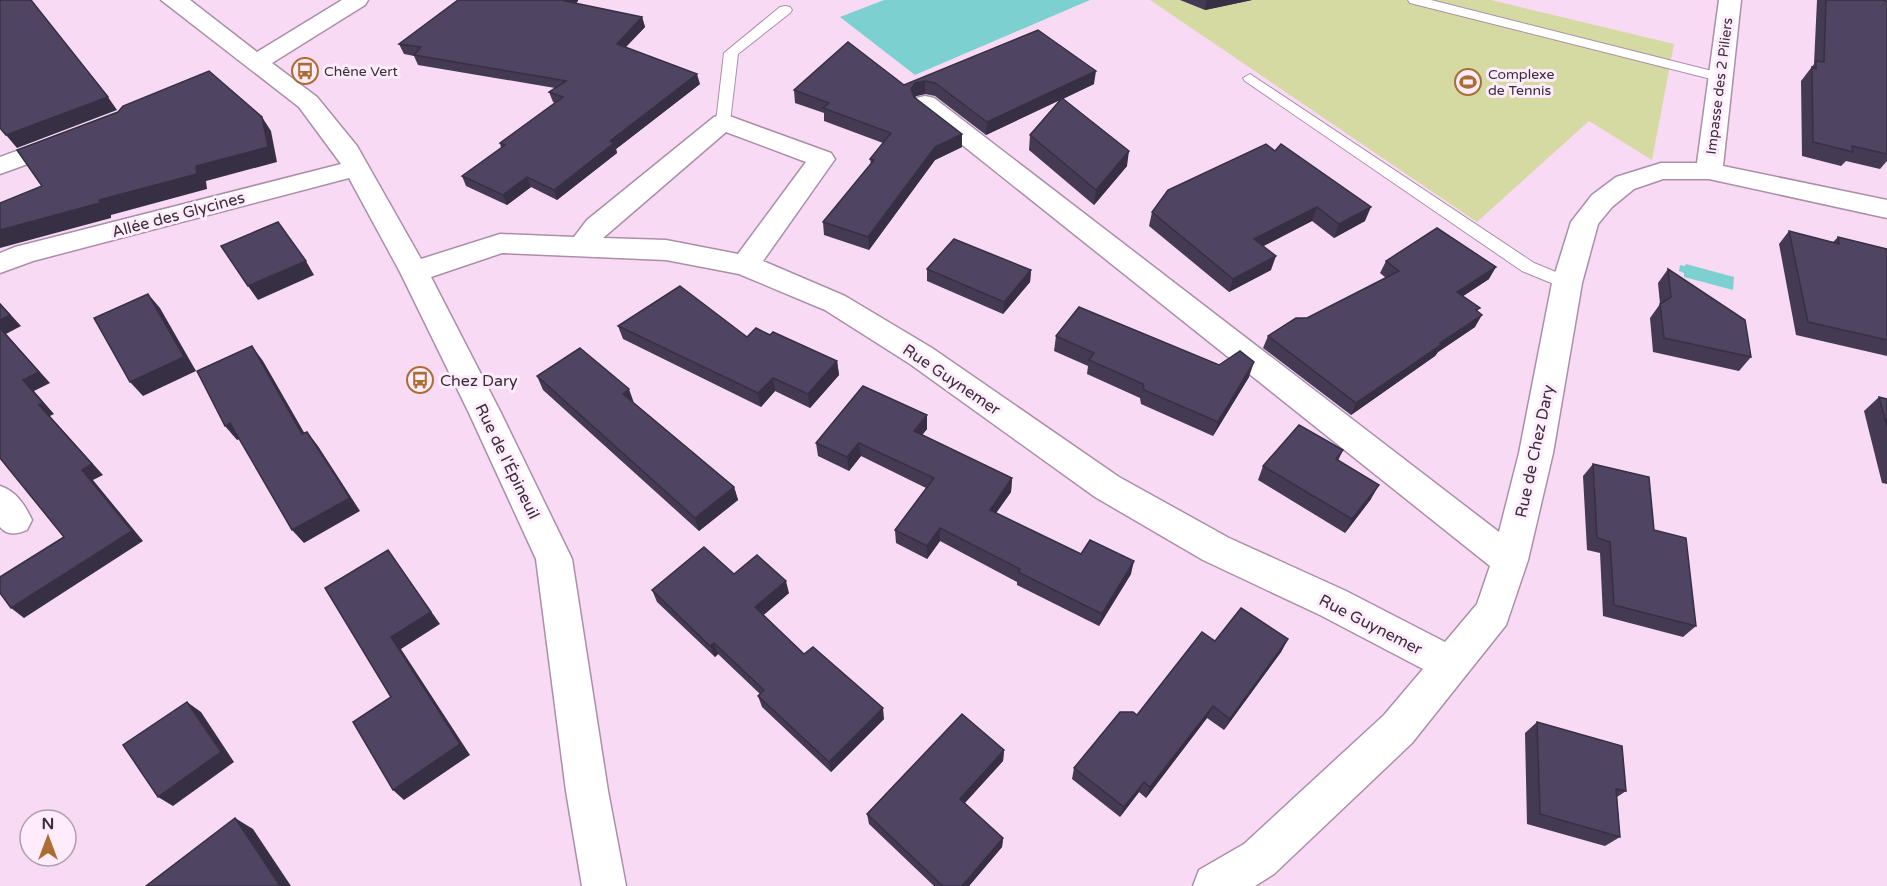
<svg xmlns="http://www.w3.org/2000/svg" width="1887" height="886" viewBox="0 0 1887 886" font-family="'Varela Round',sans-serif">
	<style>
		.green { fill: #d5d9a2 }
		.water { fill: #7cd0d0 }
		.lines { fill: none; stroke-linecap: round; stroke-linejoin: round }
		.service-casing { stroke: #ab8fa8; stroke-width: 2 }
		.minor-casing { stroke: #ab8fa8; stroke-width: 3 }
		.service { fill: #fff; fill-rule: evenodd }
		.minor { fill: #fff; fill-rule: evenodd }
		.wall { fill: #443a53 }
		.shaded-wall { fill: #373044 }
		.building { fill: #4f4461; stroke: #373044; stroke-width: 1.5 }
		.labels { text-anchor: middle; stroke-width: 6; stroke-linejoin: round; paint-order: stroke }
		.far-poi-label { font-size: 14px; fill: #3a2e39; stroke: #feecfc; text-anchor: start }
		.far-street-label { font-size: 14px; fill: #3a2e39; stroke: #feecfc }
		.street-label { font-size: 16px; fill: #3a2e39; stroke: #feecfc }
		.poi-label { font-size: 16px; fill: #3a2e39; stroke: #feecfc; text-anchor: start }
	</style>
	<rect width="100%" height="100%" fill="#f8daf5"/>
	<path class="green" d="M1150,0H1491L1674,44L1652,160L1589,121L1477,222Z"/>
	<g class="water">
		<path d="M884,0H1090L915,75L840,17Z"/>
		<path d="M1686,264L1734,277L1733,290L1684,277V273L1679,271L1680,265L1685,266Z"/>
	</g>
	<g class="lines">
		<defs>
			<g id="service">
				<path d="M1408,0H1431L1724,74L1726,77L1719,81L1410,3Z"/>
				<path d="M785,6L790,7L792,10L790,13L738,54L730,122L728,125H718L716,122L724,53L780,7Z"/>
				<path d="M1250,74L1534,263L1573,279L1576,283L1573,287H1561L1522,271L1245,81L1243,78Z"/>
			</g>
			<g id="minor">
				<path d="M161,0H190L257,52L342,0H368L365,5L272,63L317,97L357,146L421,259L500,234L574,237L587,220L714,117L723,114L732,117L831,153L835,159L763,261L845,296L932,348L1119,477L1229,538L1346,591L1445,642L1477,604L1490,566L916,108L913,103L916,98L925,96L934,98L1499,532L1519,453L1552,283L1571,222L1592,195L1616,177L1661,163H1697L1719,0H1741L1723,166L1887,200V218L1709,179H1663L1634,189L1612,207L1598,224L1582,283L1553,453L1528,560L1506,625L1412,743L1274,874L1255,886H1193L1199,870L1244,844L1384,715L1423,669L1320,615L1203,560L1095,497L910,364L825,310L739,274L666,260L502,253L431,277L501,413L572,559L608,791L626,886H582L566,791L536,559L469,413L400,272L349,178L33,261L0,273V253L15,247L341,164L299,107ZM726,132L806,162L738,254L666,240L603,238Z"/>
				<path d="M63,134L72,136L76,142L72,148L0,174V157Z"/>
				<path d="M0,486C16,491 25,505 32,520L27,530C18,534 7,536 0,527Z"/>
			</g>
		</defs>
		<use href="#service" class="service-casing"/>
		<use href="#minor" class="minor-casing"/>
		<use href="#service" class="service"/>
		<use href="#minor" class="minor"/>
	</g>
	<g class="wall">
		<path d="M1180,0H1252L1205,10Z"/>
		<path d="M1817,0H1881L1887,16V161L1880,169L1846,161L1841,166L1802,156L1801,81L1814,64Z"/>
		<path d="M578,1L575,4L642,17L645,27L626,47L700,84L616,149L617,153L557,200L531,187L507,205L466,186L462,176L501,148L500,143L555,103L553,102L549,92L555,88L418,65L414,56L404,54L399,44Z"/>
		<path d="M1038,30L1094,84L1063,99L1127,166L1094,205L1029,150L1030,135L1060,100L986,135L935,96L925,94L916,96L915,97L962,147L935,160L869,250L824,235L823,222L871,165L870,159L883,143L824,121V113L795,103L794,90L904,85Z"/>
		<path d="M1266,144L1365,221L1334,238L1312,221L1263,246L1271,270L1229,292L1149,226L1152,212Z"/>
		<path d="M1789,231L1833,242L1838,237L1887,249V356L1796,335L1779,244Z"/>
		<path d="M1386,261L1489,279L1463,296L1478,312L1475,327L1438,352L1435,356L1351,415L1263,348L1268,336L1307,318L1386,278L1380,273Z"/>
		<path d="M927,269L1031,270L1030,282L1003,314L927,281Z"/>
		<path d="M1668,269L1751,357L1739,371L1653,352L1650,318L1660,304L1658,283Z"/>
		<path d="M618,326L747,337L770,335L837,361L839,375L810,408L775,391L761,407L623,339Z"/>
		<path d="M1056,336L1249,377L1213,436L1141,404L1140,398L1087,374L1088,366L1054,351Z"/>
		<path d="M537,376L634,403L734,487L738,500L699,531L543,390Z"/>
		<path d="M1879,397L1887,399V484L1882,483L1864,411Z"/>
		<path d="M927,429L922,435L1012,478L1011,492L996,513L1081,554L1131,574L1099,626L1017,585V582L940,541L927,559L896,543L895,530L926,488L861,456L849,471L818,456L816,443Z"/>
		<path d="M1343,450L1338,461L1371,499L1345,533L1258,480L1263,466Z"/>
		<path d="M1593,464L1654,530L1696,626L1683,637L1603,616L1600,553L1587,550L1583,476Z"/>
		<path d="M734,574L789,593L763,615L804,654L884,719L831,772L762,707L758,696L760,694L718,654L715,657L657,602L652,590Z"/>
		<path d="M1288,639L1281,652L1224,730L1207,718L1146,798L1139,792L1120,817L1072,779L1074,768L1137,715L1215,641Z"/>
		<path d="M1537,722L1626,791L1617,797L1620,837L1605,846L1527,824L1525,733Z"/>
		<path d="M1004,750L1003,761L965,803L1003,838L1002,847L969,886H934L869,824L867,814Z"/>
	</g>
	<g class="shaded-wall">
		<path d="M566,0H578V1L568,11L565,1Z"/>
		<path d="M1207,0H1252L1205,10Z"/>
		<path d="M642,17L645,27L619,54L617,44Z"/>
		<path d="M1096,71L1094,84L986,135L987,122Z"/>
		<path d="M697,74L700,84L616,149L617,153L557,200L554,190L610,141Z"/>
		<path d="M925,81V94L916,96L911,102V89L915,83Z"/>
		<path d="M108,97L117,110L17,148L6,135Z"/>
		<path d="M262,117L271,131L277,162L206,181L207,189L111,215V218L0,248V230L99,200L196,166Z"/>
		<path d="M962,134V147L935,160L869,250L868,237L935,147Z"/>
		<path d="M1129,151L1127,166L1094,205L1096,190Z"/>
		<path d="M527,177L531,187L507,205L503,195Z"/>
		<path d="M1317,207L1312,221L1250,253L1254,239Z"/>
		<path d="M1371,207L1365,221L1334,238L1339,224Z"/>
		<path d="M1276,256L1271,270L1229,292L1233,279Z"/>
		<path d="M306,261L314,275L258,300L248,286Z"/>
		<path d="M1496,267L1489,279L1451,304L1457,292Z"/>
		<path d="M1031,270L1030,282L1003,314L1004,302Z"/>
		<path d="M148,294L160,308L196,371L143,396L130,382Z"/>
		<path d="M0,303L21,326L6,334L50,383L34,391L54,414L50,416L103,475L93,480L143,541L24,618L11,608L132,531L82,470L23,380L0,328Z"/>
		<path d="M1482,315L1475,327L1438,352L1435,356L1351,415L1356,403L1440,343Z"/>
		<path d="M252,346L263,361L313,448L302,434Z"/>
		<path d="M837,361L839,375L810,408L808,394Z"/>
		<path d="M1254,362L1249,377L1213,436L1218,422Z"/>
		<path d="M773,378L775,391L761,407L758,393Z"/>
		<path d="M629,389L634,403L623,394Z"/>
		<path d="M927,415V429L914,445V431Z"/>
		<path d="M230,423L242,438L237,440L225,426Z"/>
		<path d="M307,432L318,446L360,511L304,543L292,530Z"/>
		<path d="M859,443L861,456L849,471L847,457Z"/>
		<path d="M1012,478L1011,492L989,523L990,510Z"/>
		<path d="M1379,485L1371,499L1345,533L1352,519Z"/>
		<path d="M734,487L738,500L699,531L695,518Z"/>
		<path d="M940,528V541L927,559V546Z"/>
		<path d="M388,550L440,624L401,649L470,755L404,800L393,790L391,637Z"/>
		<path d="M1134,561L1131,574L1099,626L1102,614Z"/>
		<path d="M786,581L789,593L759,619L755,607Z"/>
		<path d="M1288,639L1281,652L1224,730L1230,719Z"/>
		<path d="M714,643L718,654L715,657L710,646Z"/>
		<path d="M187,702L201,712L234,762L173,806L158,797Z"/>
		<path d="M1213,706L1207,718L1146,798L1150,787Z"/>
		<path d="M883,708L884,719L831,772L829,762Z"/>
		<path d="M1004,750L1003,761L959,809L960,799Z"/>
		<path d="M1144,782L1139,792L1120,817L1124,807Z"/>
		<path d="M235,818L253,829L291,886H280Z"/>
		<path d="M1003,838L1002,847L969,886H962Z"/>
	</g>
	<g class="building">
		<path d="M0,0H31L108,97L6,135L0,128Z"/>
		<path d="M458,0H566L565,1L642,17L617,44L697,74L610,141L614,143L554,190L527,177L503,195L462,176L505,145L500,143L563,97L549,92L566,81L414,55L421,47L399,44Z"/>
		<path d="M1826,0H1881L1887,1V154L1852,146L1853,152L1813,142L1812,67L1816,69V61L1824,62Z"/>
		<path d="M1038,30L1096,71L987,122L935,83L925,81L915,83L911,89L914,97L962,134L935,147L868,237L823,222L874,160L870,159L891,133L823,108L829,103L794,90L848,42L904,85Z"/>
		<path d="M209,71L262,117L268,147L196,166L197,174L99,200L100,203L0,230V203L42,186L17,150L118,112L123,106Z"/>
		<path d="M1062,98L1129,151L1096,190L1030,135Z"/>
		<path d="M1266,144L1275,151L1281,144L1371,207L1339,224L1317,207L1254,239L1276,256L1233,279L1152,212L1168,190Z"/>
		<path d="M278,222L306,261L248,286L221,246Z"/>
		<path d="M1437,228L1496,267L1457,292L1480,308L1476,310L1482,315L1440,343L1442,344L1356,403L1268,336L1296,318H1307L1399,271L1386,261Z"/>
		<path d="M1789,231L1839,244L1838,237L1887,249V340L1808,322Z"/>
		<path d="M954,239L1031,270L1004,302L927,269Z"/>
		<path d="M1668,269L1745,320L1751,357L1664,338L1660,304L1671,297Z"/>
		<path d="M680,286L747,337L756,328L770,335L773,332L837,361L808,394L773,378L758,393L618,326Z"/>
		<path d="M148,294L184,357L130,382L94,318Z"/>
		<path d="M0,304L10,315L0,320Z"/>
		<path d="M1079,307L1219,365L1240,351L1254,362L1218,422L1144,390L1143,384L1089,360L1094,353L1056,336Z"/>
		<path d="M0,328L39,372L23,380L43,403L39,405L92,464L82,470L132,531L11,608L0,593V577L64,537L0,458Z"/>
		<path d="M252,346L302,434L307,432L350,498L292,530L230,423L225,426L197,371Z"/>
		<path d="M580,348L629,389L623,394L734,487L695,518L537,376Z"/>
		<path d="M863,386L927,415L914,431L1012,478L990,510L1081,554L1090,540L1134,561L1102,614L1018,572L1020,569L940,528L927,546L895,530L934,478L859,443L847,457L816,443Z"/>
		<path d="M1879,397L1887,399V426Z"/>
		<path d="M1299,425L1343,450L1336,459L1379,485L1352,519L1263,466Z"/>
		<path d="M1593,464L1649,477L1654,530L1686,538L1696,626L1614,605L1610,542L1597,538Z"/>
		<path d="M704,547L734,574L757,555L786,581L755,607L804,654L813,647L883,708L829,762L758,696L764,690L714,643L710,646L652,590Z"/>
		<path d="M388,550L431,612L391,637L460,744L393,790L353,722L391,697L325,588Z"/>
		<path d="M1241,608L1288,639L1230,719L1213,706L1150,787L1144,782L1124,807L1074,768L1120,712H1133L1137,715L1202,632L1215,641Z"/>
		<path d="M187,702L221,752L158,797L123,745Z"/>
		<path d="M962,714L1004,750L960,799L1003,838L962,886H943L867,814Z"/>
		<path d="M1537,722L1622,746L1626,791L1616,789L1620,837L1540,814Z"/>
		<path d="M235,818L280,886H146Z"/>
	</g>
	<defs>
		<symbol id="bus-ring" viewBox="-11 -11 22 22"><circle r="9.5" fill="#feecfc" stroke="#ab6d32" stroke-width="1.5"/><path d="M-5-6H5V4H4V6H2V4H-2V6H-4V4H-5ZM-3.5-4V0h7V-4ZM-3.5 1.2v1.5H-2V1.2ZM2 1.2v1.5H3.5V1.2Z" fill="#ab6d32"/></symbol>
		<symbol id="stadium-ring" viewBox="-11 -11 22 22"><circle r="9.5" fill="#feecfc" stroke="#ab6d32" stroke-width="1.5"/><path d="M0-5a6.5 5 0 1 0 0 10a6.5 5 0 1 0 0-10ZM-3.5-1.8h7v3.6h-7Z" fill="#ab6d32"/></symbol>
	</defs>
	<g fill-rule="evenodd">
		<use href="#bus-ring" x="290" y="56" width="30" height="30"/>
		<use href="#stadium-ring" x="1453" y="67" width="30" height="30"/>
		<use href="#bus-ring" x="405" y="365" width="30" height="30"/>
	</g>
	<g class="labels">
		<g class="far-poi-label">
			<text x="324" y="76">Chêne Vert</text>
			<text x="1488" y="79">Complexe<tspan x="1488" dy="16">de Tennis</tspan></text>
		</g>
		<g class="far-street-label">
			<text transform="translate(1719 86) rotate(-83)" y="5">Impasse des 2 Piliers</text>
		</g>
		<g class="street-label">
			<text transform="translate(178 214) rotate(-15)" y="6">Allée des Glycines</text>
			<text transform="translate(952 379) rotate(34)" y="6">Rue Guynemer</text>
			<text transform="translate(1534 451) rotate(-78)" y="6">Rue de Chez Dary</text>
			<text transform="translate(508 461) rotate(64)" y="6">Rue de l'Épineuil</text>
			<text transform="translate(1371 624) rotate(27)" y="6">Rue Guynemer</text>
		</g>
		<g class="poi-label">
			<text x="440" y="386">Chez Dary</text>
		</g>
	</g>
	<g transform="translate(48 838)"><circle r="28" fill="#feecfc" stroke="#b0a0ae" stroke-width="1.5"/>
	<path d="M0-4.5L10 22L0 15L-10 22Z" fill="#ab6d32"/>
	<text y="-9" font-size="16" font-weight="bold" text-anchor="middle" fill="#3a2e39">N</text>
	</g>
</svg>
